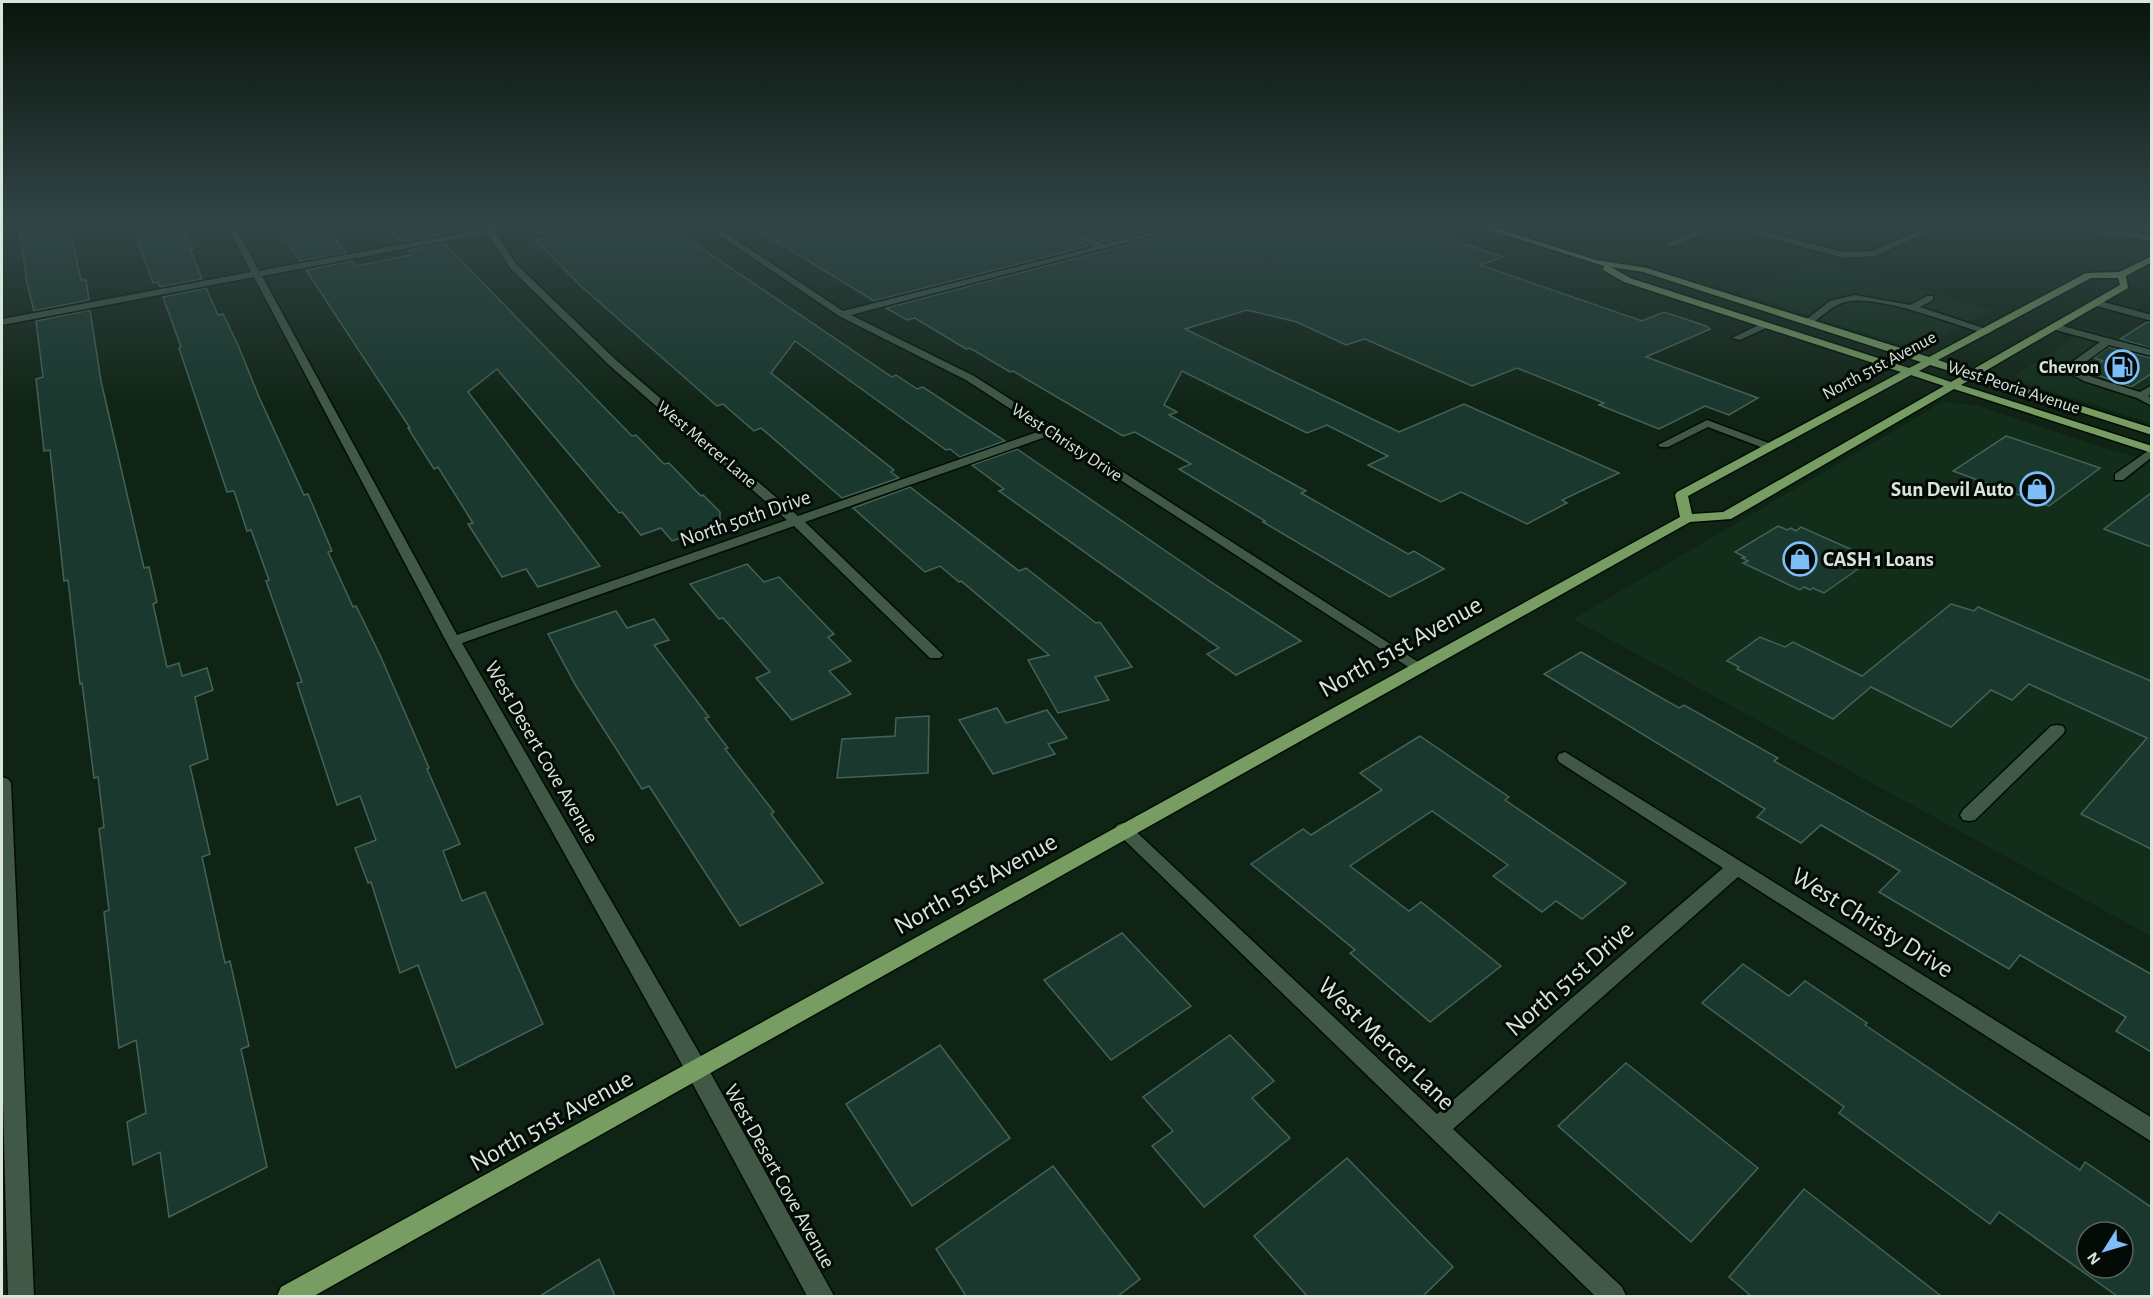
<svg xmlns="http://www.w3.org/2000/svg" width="2153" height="1298" viewBox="0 0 2153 1298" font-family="'Alegreya Sans',sans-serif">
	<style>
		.built { fill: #122e1a }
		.building { fill: #1a382e; stroke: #446358; stroke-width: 1.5; fill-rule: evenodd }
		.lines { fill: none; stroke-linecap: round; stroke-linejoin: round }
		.minor-casing { stroke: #000d03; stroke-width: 3 }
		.major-casing { stroke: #000d03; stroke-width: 3 }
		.minor { fill: #415846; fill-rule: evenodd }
		.major { fill: #779d62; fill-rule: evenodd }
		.labels { text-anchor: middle; stroke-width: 6; stroke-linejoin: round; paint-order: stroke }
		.far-street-label { font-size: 18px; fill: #d8e5db; stroke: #040b06 }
		.far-poi-label { font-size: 18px; font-weight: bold; fill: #d8e5db; stroke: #040b06; text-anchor: end }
		.poi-label { font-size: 21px; font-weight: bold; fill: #d8e5db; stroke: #040b06; text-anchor: end }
		.street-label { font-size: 21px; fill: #d8e5db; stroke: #040b06 }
		.near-street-label { font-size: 26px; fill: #d8e5db; stroke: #040b06 }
	</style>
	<rect width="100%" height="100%" fill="#102415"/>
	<g class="built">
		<path d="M1819,261L1992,310L1925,345L1914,346L1874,336L1740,293Z"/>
		<path d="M2077,325L2151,346V423L2019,381L2015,375L2071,340Z"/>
		<path d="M1943,402L1974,405L2104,448L2151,461V936L1573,619Z"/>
	</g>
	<g class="building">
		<path d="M36,226H69L81,280H86L89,300L34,311L27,283L20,231L37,229Z"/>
		<path d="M138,226H181L193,249H190L202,279L160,287L158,282L153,283L136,237L142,236Z"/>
		<path d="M277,226H326L346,253L300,261Z"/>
		<path d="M386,226H428L437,236L401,242Z"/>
		<path d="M570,226H669L892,377L896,375L917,389L923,387L1005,441L960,457L950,449L946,450L795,341L771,373L894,470L891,472L899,478L842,498L761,428L754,431L723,404L717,406L582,287L535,240L549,238L541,231Z"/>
		<path d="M751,226H1050L1089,246L874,301Z"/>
		<path d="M1067,226H1167L1104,242Z"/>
		<path d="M1191,226H1413L1503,257L1480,265L1642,321L1664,312L1706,326L1710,329L1646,357L1758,398L1729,415L1705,406L1659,429L1599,405L1604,403L1517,368L1472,386L1365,339L1346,345L1297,322L1247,310L1185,329L1399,432L1464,404L1619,473L1562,500L1567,503L1527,524L1461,492L1441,502L1368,465L1388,456L1327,425L1307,433L1182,371L1164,405L1177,412L1169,415L1306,491L1301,493L1408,554L1414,551L1444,569L1390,597L1263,522L1265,521L1179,469L1191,464L1135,432L1123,436L1013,371L1010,372L970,348L966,349L915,318L907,320L886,308L1190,228Z"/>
		<path d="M444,243L632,436L636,435L664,464L669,463L701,496L703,495L720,512V525L672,541L661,528L641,535L622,512L619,513L497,369L468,392L600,566L538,587L526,569L502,577L468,524L473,523L438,467L434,469L408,428H410L306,270L352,261L356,266L412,255L408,250Z"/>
		<path d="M206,288L218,315L223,314L238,345L259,397L304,495L308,494L332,551L328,552L353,607L356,606L380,655L429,768L427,769L460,844L443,851L462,901L485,892L543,1024L456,1068L418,965L400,973L371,882L368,883L355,848L376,840L360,796L337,805L297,683L302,682L266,581L269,580L251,530L247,531L234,491L227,492L179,348L181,347L163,297Z"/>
		<path d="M90,310L101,381L144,568L149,567L157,602L153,604L167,667L179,663L182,676L207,668L213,690L195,697L208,759L190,766L210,854L202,857L225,963L230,961L249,1046L241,1049L267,1167L169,1217L160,1152L133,1165L127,1122L146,1113L136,1040L119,1048L104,912L109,910L99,829L104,827L98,777L94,778L82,683L80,684L68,580L64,581L50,450L44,451L36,379L43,377L36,321Z"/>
		<path d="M2147,322L2151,323V348L2120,339Z"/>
		<path d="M2109,347L2151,358V374L2131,387L2086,371L2103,361L2094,358Z"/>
		<path d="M2006,436L2018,440L2100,468L2049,506L1953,471Z"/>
		<path d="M1017,449L1208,580L1301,641L1236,675L1207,654L1219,648L999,491L1004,489L972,465Z"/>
		<path d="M910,487L1019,571L1026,568L1096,623L1100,622L1132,667L1095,677L1109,700L1058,713L1028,660L1049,655L961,581L959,582L940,566L925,572L853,508Z"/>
		<path d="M2151,493V547L2104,529Z"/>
		<path d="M1778,526L1787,530L1791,528L1796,531L1801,527L1857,552L1853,555L1858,558L1855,560L1865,564L1824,593L1813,588L1810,590L1804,587L1800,590L1743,563L1748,561L1742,558L1745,557L1735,552Z"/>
		<path d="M747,564L764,582L779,577L834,634L828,637L851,661L829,671L851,694L792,720L756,678L770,672L723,618L719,619L690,584Z"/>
		<path d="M1951,604L1974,611L1978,607L2151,681V849L2081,814L2147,738L2029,684L2012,700L1991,690L1951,727L1871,687L1833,719L1737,669L1739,667L1727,661L1760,637L1785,647L1793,642L1862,676Z"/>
		<path d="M616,611L627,628L654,619L669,640L654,645L709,717L705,718L728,748L725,749L774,812L771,814L823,883L740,926L649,786L642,789L576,686L548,634Z"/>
		<path d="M1581,652L1679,708L1684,705L1778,758L1774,761L2151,974V1052L2116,1031L2126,1017L2020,955L2009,969L1879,892L1900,871L1821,825L1801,843L1757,817L1765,809L1544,674Z"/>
		<path d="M997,708L1006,723L1047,710L1067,738L1048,744L1055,754L993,774L959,720Z"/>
		<path d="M929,716L928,773L837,778L842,739L895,736L896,718Z"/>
		<path d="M1420,736L1509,797L1505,800L1626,883L1582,919L1556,901L1542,912L1493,876L1508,865L1432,811L1350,866L1409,911L1421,902L1501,966L1430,1022L1350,953L1355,950L1251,864L1303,829L1311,835L1382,790L1360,773Z"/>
		<path d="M1122,933L1191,1006L1111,1060L1044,980Z"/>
		<path d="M1743,964L1789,996L1805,981L1867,1023L1865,1025L2080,1170L2085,1162L2151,1207V1296H2117L1999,1212L1990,1224L1839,1113L1844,1107L1702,1003ZM2087,1232H2123V1268H2087Z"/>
		<path d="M1230,1035L1274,1081L1252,1098L1290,1138L1204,1207L1152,1146L1173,1131L1143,1097Z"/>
		<path d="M940,1045L1010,1138L912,1206L846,1104Z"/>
		<path d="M1626,1063L1758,1168L1691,1242L1558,1126Z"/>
		<path d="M1347,1158L1453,1267L1423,1296H1307L1254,1236Z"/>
		<path d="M1053,1166L1140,1279L1118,1296H966L936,1249Z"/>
		<path d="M1804,1189L1941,1296H1751L1729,1277Z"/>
		<path d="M599,1259L615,1296H540Z"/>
	</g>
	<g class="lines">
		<defs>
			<g id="minor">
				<path d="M227,226H235L259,271L485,229L483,226H515L495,232L517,265L617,361L798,516L1043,430L966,380L839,316L706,226H715L843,311L1095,247L1052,226H1062L1104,244L1176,226H1189L851,315L974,376L1426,667L1418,672L1413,670L1051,435L805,522L940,652L943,655L940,658H930L794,526L462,643L705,1063L834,1296H807L689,1077L446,641L254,277L2,325V319L251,272ZM487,233L511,269L609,365L787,520L457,635L262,276Z"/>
				<path d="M1709,226H1720L1673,246L1666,244Z"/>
				<path d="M1725,226H1738L1844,252L1872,251L1930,226H1940L1876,256L1844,258Z"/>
				<path d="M2069,226C2085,226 2100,231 2117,232L2120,229L2152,237V242L2132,237L2107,236Z"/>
				<path d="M1855,295L1910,305L1927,296H1933V300L1920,307L1992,331L1987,334C1954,325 1872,291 1842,303C1831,307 1821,317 1811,324L1803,322L1830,301Z"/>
				<path d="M2096,300L2152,315V321L2093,305V301Z"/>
				<path d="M1765,322L1770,325L1768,327L1740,340L1732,338Z"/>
				<path d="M2055,324L2152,350V356L2109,345L2080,366L2079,370L2092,377L2140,392L2152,385V393L2148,396L2152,398V406L2137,398L2084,381L2069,373L2068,371L2072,362L2100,342L2052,329L2050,327Z"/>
				<path d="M1707,420L1774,445L1776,447L1774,449H1766L1708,427L1668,447H1660L1658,445Z"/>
				<path d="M2152,448V457L2123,480H2115V474Z"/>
				<path d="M2057,725L2063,726L2065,730L2063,734L1975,820L1969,821L1963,820L1960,815L1963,810L2051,726Z"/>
				<path d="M1565,752L2152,1118V1142L1738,877L1453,1129L1622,1287L1626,1296H1595L1114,830L1117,825L1123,823L1129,825L1437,1114L1723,868L1559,762L1557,758L1559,754Z"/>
				<path d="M2,777L8,779L11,783L34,1296H8L2,1064Z"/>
			</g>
			<path id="major" d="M1477,226H1489L1596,260L1647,268L1929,357L2086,273L2119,272L2152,256V262L2126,276L2128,288L1980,374L2152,428V435L1973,378L1961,385L2152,446V453L1954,389L1731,519L1690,522L314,1296H277L281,1287L1680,517L1675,495L1677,492L1901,372L1624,282L1603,270L1604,266ZM1611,267L1643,272L1921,362L1909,368L1630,278ZM2091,278H2118L2120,285L1970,371L1938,360ZM1930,365L1963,375L1951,382L1919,371ZM1911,375L1944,386L1723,512L1692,514L1688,496Z"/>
		</defs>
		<use href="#minor" class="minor-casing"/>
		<use href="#major" class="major-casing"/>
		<use href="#minor" class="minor"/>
		<use href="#major" class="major"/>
	</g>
	<linearGradient id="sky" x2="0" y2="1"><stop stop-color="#09140c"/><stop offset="0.55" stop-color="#314546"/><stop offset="1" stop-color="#314546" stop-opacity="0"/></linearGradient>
	<rect width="2153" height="408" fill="url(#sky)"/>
	<defs>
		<symbol id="fuel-ring" viewBox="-11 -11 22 22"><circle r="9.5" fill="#040b06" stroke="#7dbef9" stroke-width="1.5"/><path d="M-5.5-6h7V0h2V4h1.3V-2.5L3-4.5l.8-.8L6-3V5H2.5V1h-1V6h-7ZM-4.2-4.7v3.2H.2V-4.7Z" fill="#7dbef9"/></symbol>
		<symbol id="shop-ring" viewBox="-11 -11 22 22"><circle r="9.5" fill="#040b06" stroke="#7dbef9" stroke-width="1.5"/><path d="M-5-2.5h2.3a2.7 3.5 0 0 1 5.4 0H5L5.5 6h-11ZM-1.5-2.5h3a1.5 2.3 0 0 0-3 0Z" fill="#7dbef9"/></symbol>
	</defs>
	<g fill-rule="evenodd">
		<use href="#fuel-ring" x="2103" y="348" width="38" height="38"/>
		<use href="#shop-ring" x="2018" y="470" width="38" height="38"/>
		<use href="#shop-ring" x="1781" y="540" width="38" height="38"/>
	</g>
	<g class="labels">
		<g class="far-street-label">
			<text transform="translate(1879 365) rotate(-28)" y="6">North 51st Avenue</text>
			<text transform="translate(2014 387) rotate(18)" y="6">West Peoria Avenue</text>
			<text transform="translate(1067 442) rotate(33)" y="6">West Christy Drive</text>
			<text transform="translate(707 444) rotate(40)" y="6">West Mercer Lane</text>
		</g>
		<g class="far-poi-label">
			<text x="2099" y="373">Chevron</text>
		</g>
		<g class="poi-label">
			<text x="2014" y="496">Sun Devil Auto</text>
			<text x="1823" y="566" text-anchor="start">CASH 1 Loans</text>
		</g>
		<g class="street-label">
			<text transform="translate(745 518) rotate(-19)" y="7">North 50th Drive</text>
			<text transform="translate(542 752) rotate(60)" y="7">West Desert Cove Avenue</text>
			<text transform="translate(780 1176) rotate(61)" y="7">West Desert Cove Avenue</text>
		</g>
		<g class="near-street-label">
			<text transform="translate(1400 646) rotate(-29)" y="9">North 51st Avenue</text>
			<text transform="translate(975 883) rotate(-29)" y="9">North 51st Avenue</text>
			<text transform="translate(1873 922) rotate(32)" y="9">West Christy Drive</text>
			<text transform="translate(1569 978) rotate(-41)" y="9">North 51st Drive</text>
			<text transform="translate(1387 1043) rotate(44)" y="9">West Mercer Lane</text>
			<text transform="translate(551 1120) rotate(-29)" y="9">North 51st Avenue</text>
		</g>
	</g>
	<rect width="2153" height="1298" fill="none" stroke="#d8e5db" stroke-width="6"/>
	<g transform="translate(2105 1250) rotate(233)"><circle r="28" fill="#040b06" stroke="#59625b" stroke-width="1.5"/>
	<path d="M0-4.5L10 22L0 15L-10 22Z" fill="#7dbef9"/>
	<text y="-9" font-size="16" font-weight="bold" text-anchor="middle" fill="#d8e5db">N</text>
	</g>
</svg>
